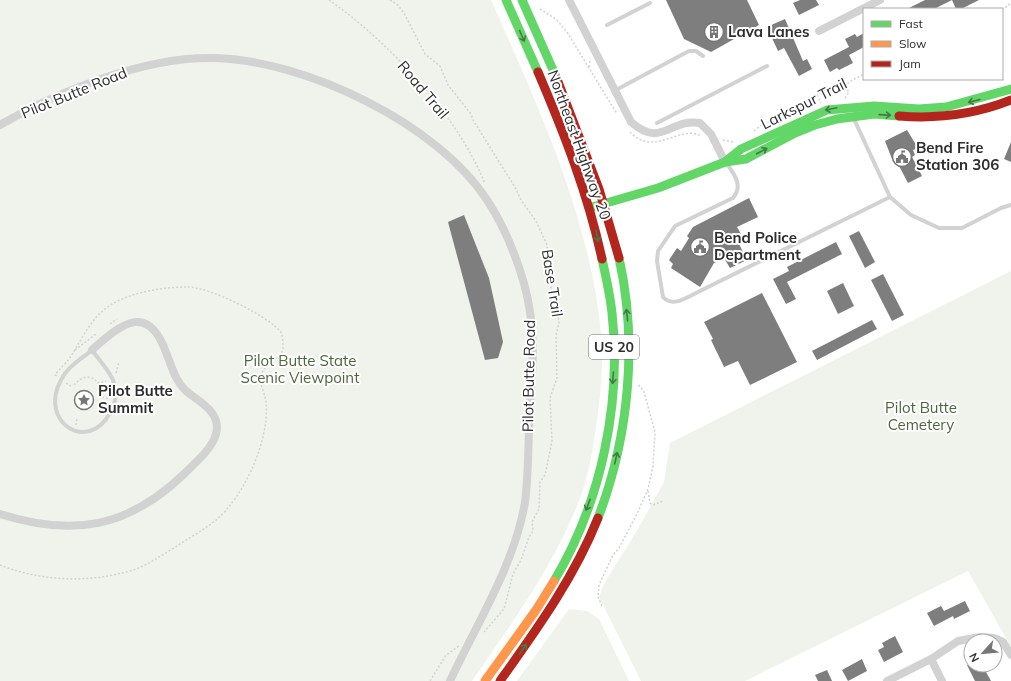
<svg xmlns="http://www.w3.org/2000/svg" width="1011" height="681" viewBox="0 0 1011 681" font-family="Mulish,sans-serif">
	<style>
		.green { fill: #eff3eb }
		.building { fill: #7e7e7e }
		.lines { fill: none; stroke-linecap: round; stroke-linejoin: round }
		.path { stroke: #d2d2d2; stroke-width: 1.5; stroke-dasharray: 2 2; stroke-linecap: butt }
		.lane { stroke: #d2d2d2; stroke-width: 4 }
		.street { stroke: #d2d2d2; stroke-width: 8 }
		.fast { stroke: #63d668; stroke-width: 9 }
		.slow { stroke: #ff974d; stroke-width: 9 }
		.jam { stroke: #b3261e; stroke-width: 9 }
		.oneway { stroke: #457948 }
		.labels { text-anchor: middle; stroke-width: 4; stroke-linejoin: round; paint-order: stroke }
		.shield { fill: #fff; stroke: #6c6c6c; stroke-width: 1 }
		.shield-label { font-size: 14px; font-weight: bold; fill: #2d2d2d }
		.poi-label { font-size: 15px; font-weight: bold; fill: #2d2d2d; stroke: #fff; text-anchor: start }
		.street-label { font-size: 15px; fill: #2d2d2d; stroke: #fff }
		.park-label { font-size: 15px; fill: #4e653e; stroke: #fff }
	</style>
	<rect width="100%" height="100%" fill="#fff"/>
	<g class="green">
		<path d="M0,0H491C537,104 591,220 601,334C604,366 600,402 595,433C592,456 587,480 579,501C553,567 512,623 472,681H0Z"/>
		<path d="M1011,271V647L968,571L745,681H641L599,597L604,584L635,534L664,482L670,443Z"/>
		<path d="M569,609L587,611L599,619L629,681H517Z"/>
	</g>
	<g class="building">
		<path d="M666,0H747L759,25L711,52L684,39Z"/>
		<path d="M800,0H816L819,5L799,15L793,3Z"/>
		<path d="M925,0H979L961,9H956L952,0L934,9H907Z"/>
		<path d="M785,19L803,61L807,59L812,69L799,76L784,48L778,51L771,36L773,34L769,26Z"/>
		<path d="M864,33V47L849,55L853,63L839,70L837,68L830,72L824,60L849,47L845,39L855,34L857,37Z"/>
		<path d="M907,130L918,148L913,150L915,155L912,157L922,176L908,183L898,164L894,158L892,159L885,141Z"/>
		<path d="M1011,142V162L1004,159Z"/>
		<path d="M749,198L758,217L737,227L742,236L736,238L747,260L730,268L724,258L714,263L700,287L671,268L673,264L669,260L677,248L681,251L689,238L687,236L693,227Z"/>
		<path d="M464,215L489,278L503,342L498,358L485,360L448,222Z"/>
		<path d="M859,231L875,262L865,268L849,236Z"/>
		<path d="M836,242L842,254L787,282L796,299L786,304L773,279L789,271L787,267Z"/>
		<path d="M883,274L904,315L892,321L871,280Z"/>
		<path d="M843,283L854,306L838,314L827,291Z"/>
		<path d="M762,293L797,362L750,385L738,361L724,367L711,340L713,339L704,322Z"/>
		<path d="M872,320L877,329L817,360L812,351Z"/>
		<path d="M965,601L970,611L954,619L953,616L934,626L927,613L941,606L944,611Z"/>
		<path d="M895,636L903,652L884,662L878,650L884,647L882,643Z"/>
		<path d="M862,659L867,671L848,681L842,670Z"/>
		<path d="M967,665H982L991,681H975Z"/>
		<path d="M827,670L832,681H818L815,675Z"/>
	</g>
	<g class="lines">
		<g class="path">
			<path d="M329,0C388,41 459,117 485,184"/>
			<path d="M390,0L398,5L405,15L425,54L440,66L448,85L471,114L473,120L516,189L521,200L536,221L547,245L549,280L558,310L559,323L556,335L557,378L550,398L552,441L545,475L540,482L539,509L532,522L533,531L529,537L521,560L513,574L504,609L484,632"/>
			<path d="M540,9L556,19L567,32L617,114"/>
			<path d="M1002,10L1011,3"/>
			<path d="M589,67L590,59"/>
			<path d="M845,87L849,82L864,74"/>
			<path d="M817,95L821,103"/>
			<path d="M845,98L849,92L845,87"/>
			<path d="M754,131L760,126L805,105L817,95L836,85L845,87"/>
			<path d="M630,132C655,158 679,124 701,136"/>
			<path d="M723,140L733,142"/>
			<path d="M110,324L117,319"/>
			<path d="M75,350L96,334"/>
			<path d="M116,373L119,362"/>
			<path d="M66,383L71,386"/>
			<path d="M98,383L100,388"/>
			<path d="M74,385C81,377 90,373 98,383L106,381"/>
			<path d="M102,397L110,399"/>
			<path d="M76,425L77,418"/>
			<path d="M648,491L650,503L653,505L663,501"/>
			<path d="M0,565C37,580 83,583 122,573C142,569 157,558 174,548C187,539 202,531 215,521C244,497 270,440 266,402C265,394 261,386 259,378C261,375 263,371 265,368C271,361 282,358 283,348C283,343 283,334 280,331C266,315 209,287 188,287C163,287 130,292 109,306C91,318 82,339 71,356C67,363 60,368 55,375L57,376"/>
			<path d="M602,606L598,597L599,585L613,555L619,548L637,514L648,489L653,466L655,432L644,392L638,384"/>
			<path d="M430,681L446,655L459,646"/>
		</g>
		<g class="lane">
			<path d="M607,25L650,3"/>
			<path d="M614,91L689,51H696L703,56"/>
			<path d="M854,119L890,197L911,215L939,228H962L1001,208L1011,205"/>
			<path d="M657,123L767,66"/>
			<path d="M727,164C735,175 743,186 733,198L675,226L658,251L657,261L663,297C673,308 687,297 698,292L890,197"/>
			<path d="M92,350C99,360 108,369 113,380C117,391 116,403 110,413C88,454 38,422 61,380C67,367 81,359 92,350Z"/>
		</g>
		<g class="street">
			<path d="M569,0L631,122C662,149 669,118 700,123L711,134L725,162"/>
			<path d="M819,31L880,0"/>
			<path d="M0,125C58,91 147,56 214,58C304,60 437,123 487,200C507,230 525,276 530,312C535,343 532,376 530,407C528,438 529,471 525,502C515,564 476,625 450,681"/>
			<path d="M0,514C73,537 128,528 184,474C195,463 212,449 216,434C222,411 197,401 185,390C175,380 172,367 167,355C149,302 123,322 92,350"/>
			<path d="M931,659L942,681"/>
			<path d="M887,681L931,659L958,641L980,637L994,638L1003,642L1011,655"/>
		</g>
		<g class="fast">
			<path d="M506,0L538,72"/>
			<path d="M522,0L557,79"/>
			<path d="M725,162L741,149L827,110L874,106L919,109L946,107L1011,89"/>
			<path d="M589,208L658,188L725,162L746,159L795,133L815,125L837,119L874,114L899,116"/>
			<path d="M598,518C629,437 638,342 619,258"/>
			<path d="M554,581C601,503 622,403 612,313C610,294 606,277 602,259"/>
		</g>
		<path class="slow" d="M485,681L536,610L554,581"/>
		<g class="jam">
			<path d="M538,72C564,133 588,194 602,259"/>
			<path d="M557,79L599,189L619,258"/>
			<path d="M899,116C937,119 976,114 1011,100"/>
			<path d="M500,681C537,629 574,578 598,518"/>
		</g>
	</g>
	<defs><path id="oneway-shaft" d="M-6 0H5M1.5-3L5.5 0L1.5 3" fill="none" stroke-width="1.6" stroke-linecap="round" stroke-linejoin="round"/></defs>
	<g class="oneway">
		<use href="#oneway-shaft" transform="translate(522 36) rotate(66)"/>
		<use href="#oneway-shaft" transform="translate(974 101) rotate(166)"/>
		<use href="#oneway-shaft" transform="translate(831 109) rotate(168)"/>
		<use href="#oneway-shaft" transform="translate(885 115) rotate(4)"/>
		<use href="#oneway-shaft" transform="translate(762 151) rotate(-28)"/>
		<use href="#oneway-shaft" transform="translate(597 236) rotate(77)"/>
		<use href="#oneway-shaft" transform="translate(627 315) rotate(-96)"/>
		<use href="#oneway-shaft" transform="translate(613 378) rotate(94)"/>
		<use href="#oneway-shaft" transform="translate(616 458) rotate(-78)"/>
		<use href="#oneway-shaft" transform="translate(588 505) rotate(110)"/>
		<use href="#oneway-shaft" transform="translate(523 649) rotate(-55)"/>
	</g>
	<defs>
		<symbol id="building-ring" viewBox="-11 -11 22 22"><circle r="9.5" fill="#fff" stroke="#767676" stroke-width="1.5"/><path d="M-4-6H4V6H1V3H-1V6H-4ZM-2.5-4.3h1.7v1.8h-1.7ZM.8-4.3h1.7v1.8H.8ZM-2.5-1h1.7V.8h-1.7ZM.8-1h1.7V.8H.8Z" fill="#767676"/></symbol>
		<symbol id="civic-ring" viewBox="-11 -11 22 22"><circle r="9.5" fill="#fff" stroke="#767676" stroke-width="1.5"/><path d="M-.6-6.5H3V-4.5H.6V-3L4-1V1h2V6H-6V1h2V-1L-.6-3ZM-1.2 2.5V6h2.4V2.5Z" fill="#767676"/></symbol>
		<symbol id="sight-ring" viewBox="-11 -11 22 22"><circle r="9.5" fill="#fff" stroke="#767676" stroke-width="1.5"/><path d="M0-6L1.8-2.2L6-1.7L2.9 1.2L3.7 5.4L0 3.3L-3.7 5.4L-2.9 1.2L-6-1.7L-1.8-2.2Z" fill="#767676"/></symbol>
	</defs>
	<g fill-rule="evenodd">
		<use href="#building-ring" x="703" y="21" width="22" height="22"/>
		<use href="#civic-ring" x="891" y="146" width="22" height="22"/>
		<use href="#civic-ring" x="689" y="236" width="22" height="22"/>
		<use href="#sight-ring" x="73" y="389" width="22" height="22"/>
	</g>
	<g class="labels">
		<rect class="shield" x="589" y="335" width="50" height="24" rx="3"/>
		<g class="shield-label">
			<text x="614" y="352">US 20</text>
		</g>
		<g class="poi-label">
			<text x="728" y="37">Lava Lanes</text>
			<text x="916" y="153">Bend Fire<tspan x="916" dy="17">Station 306</tspan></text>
			<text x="714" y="243">Bend Police<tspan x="714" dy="17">Department</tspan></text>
			<text x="98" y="396">Pilot Butte<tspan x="98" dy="17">Summit</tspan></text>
		</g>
		<g class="street-label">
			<text transform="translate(423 90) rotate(50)" y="5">Road Trail</text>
			<text transform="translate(74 93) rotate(-22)" y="5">Pilot Butte Road</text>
			<text transform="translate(804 104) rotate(-27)" y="5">Larkspur Trail</text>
			<text transform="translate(579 145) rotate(70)" y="5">Northeast Highway 20</text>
			<text transform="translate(552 283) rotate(81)" y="5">Base Trail</text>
			<text transform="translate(529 376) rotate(-89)" y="5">Pilot Butte Road</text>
		</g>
		<g class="park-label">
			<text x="300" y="366">Pilot Butte State<tspan x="300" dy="17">Scenic Viewpoint</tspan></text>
			<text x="921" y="413">Pilot Butte<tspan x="921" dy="17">Cemetery</tspan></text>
		</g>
	</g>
	<rect x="863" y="8" width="140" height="72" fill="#ffffff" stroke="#ababab"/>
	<rect x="871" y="21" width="20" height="6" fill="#63d668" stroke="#ababab"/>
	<text x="899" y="28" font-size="12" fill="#2d2d2d">Fast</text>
	<rect x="871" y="41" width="20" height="6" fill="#ff974d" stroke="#ababab"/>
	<text x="899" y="48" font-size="12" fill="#2d2d2d">Slow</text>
	<rect x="871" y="61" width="20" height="6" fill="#b3261e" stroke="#ababab"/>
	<text x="899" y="68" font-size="12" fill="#2d2d2d">Jam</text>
	<g transform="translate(983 653) rotate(243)"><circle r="19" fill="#ffffff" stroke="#ababab"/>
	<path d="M0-3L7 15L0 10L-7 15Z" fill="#767676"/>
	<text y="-6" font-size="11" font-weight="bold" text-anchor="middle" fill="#2d2d2d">N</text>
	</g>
</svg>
